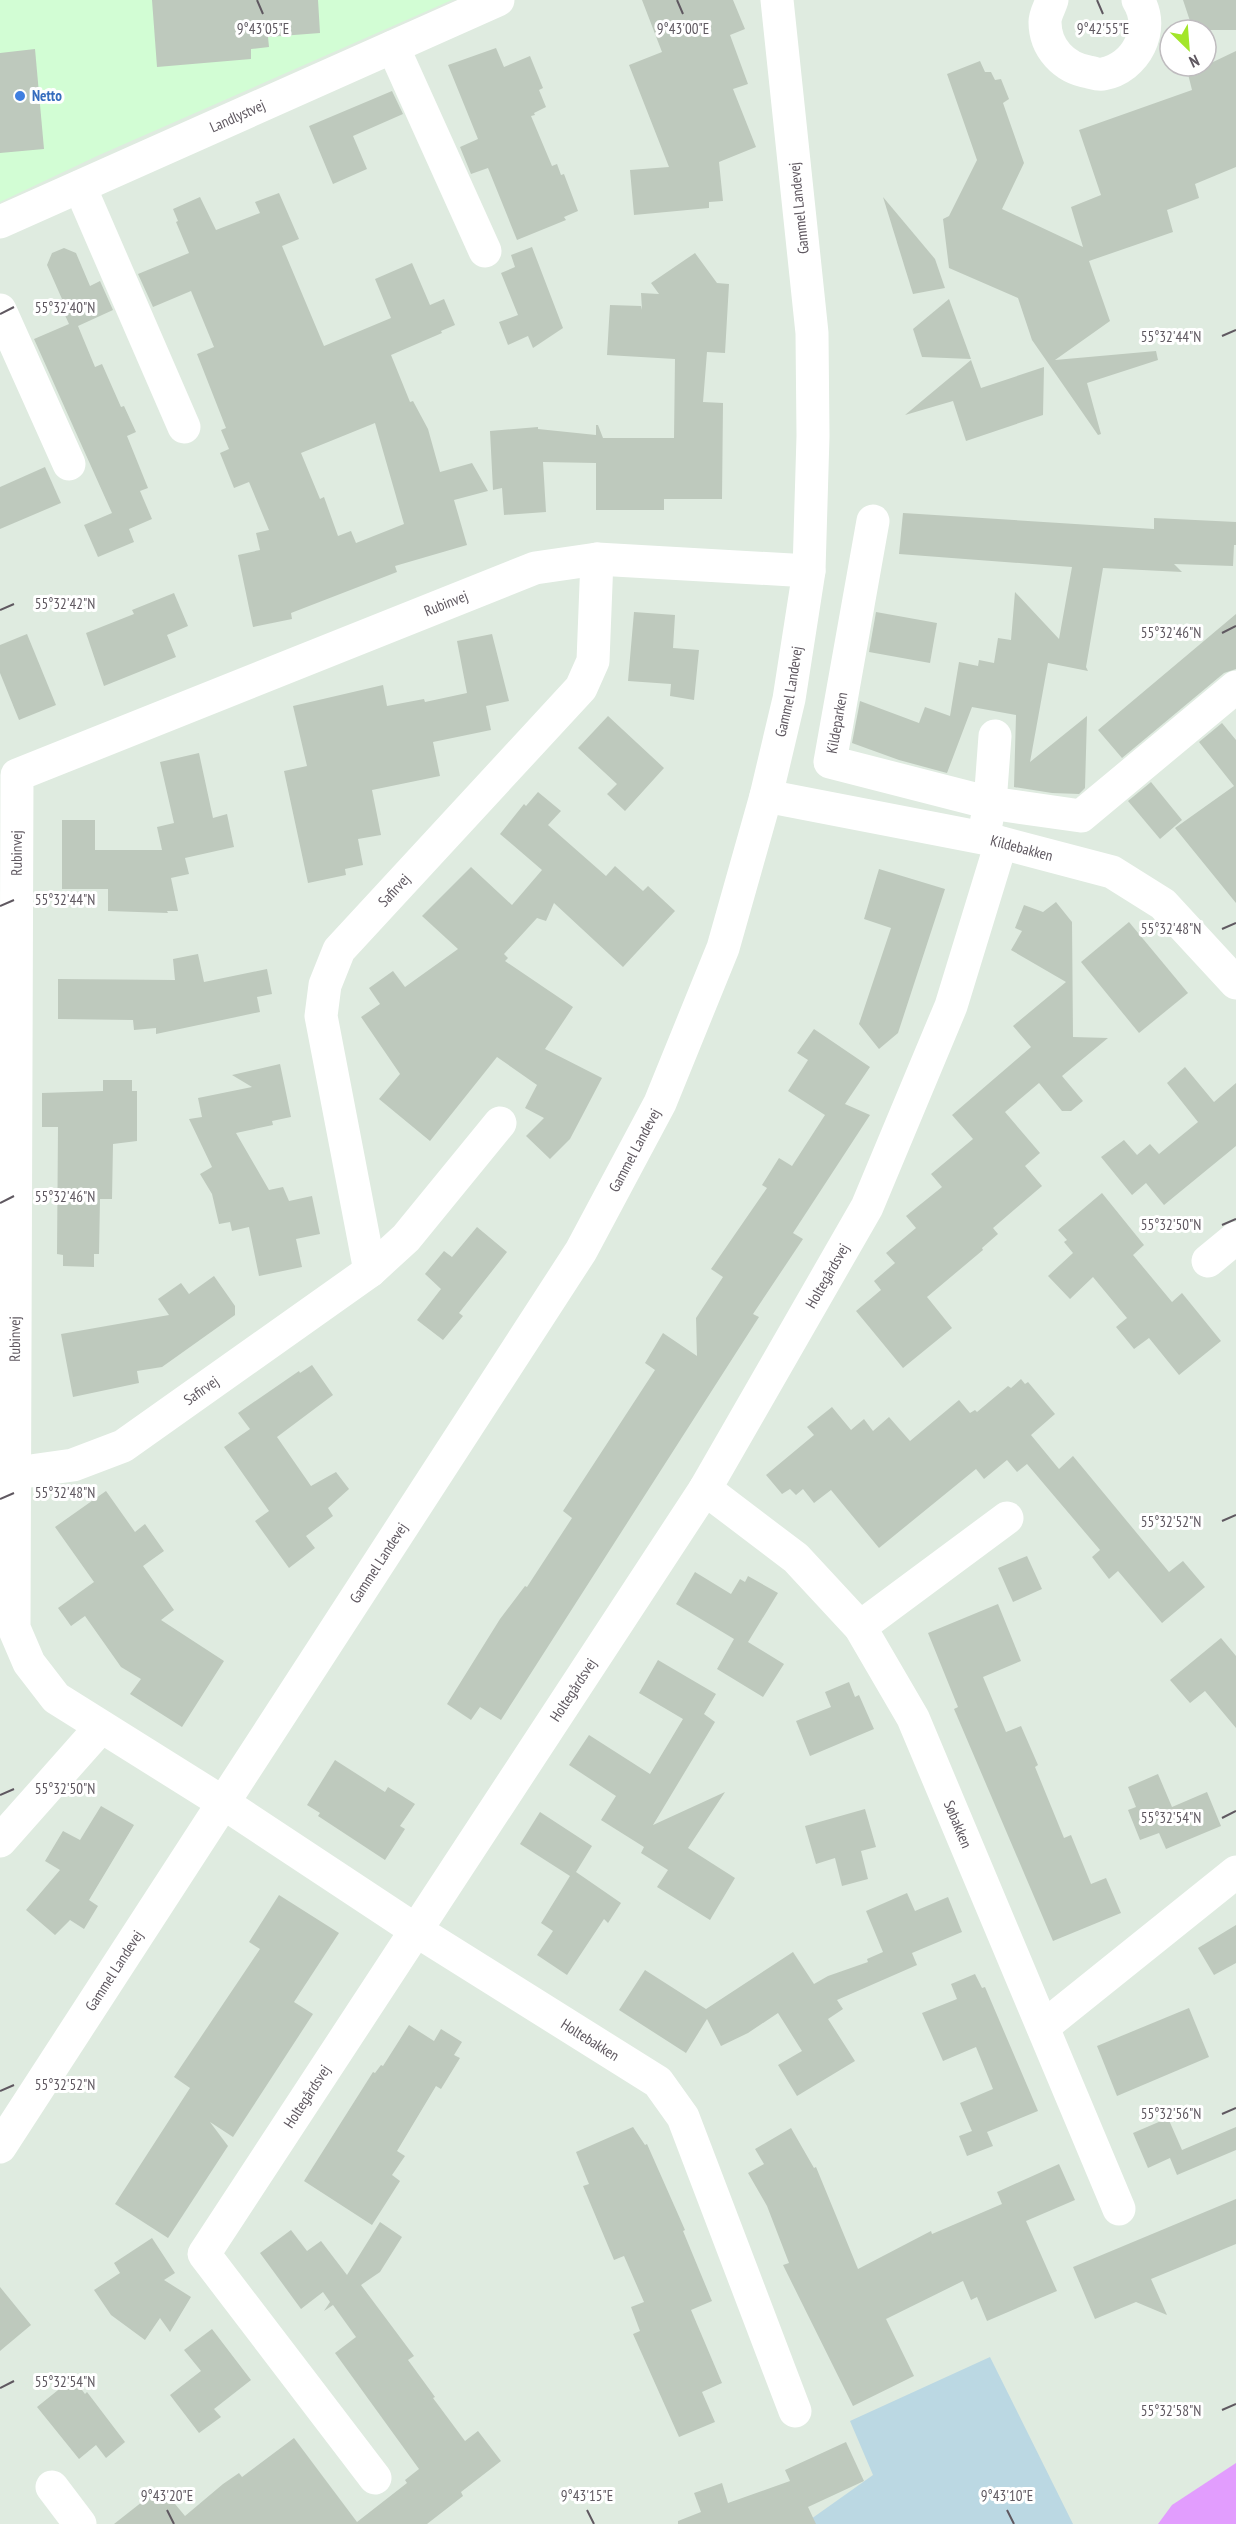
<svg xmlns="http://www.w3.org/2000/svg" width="1236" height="2524" viewBox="0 0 1236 2524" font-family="'PT Sans Narrow',sans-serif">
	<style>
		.commercial { fill: #d2fdd4 }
		.green { fill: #bbd8e3 }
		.water { fill: #e29dfe }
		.building { fill: #bec9bd; fill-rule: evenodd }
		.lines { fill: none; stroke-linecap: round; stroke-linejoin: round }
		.minor { stroke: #fff; stroke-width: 33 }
		.tertiary { stroke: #fff; stroke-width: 33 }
		.ticks { fill: none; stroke: #5f5860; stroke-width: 2 }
		.shop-dot { fill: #3f7fe0; stroke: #fff; stroke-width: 2 }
		.labels { text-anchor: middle; stroke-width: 6; stroke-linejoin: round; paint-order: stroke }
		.shop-label { font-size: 15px; font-weight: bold; fill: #366cbe; stroke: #fff; text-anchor: start }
		.street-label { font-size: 15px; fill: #5f5860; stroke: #fff }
		.ticks-label { font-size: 15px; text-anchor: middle; fill: #5f5860; stroke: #fff; stroke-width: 6; stroke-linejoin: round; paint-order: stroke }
	</style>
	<rect width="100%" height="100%" fill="#dfebe0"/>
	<path class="commercial" d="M0,0H452L97,156L0,202Z"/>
	<path class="green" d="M990,2357L1073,2524H804L873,2475L850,2421Z"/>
	<path class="water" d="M1236,2463V2524H1158L1172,2505Z"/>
	<g class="building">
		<path d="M152,0H318L320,33L268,37L269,47L251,49V59L157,67Z"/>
		<path d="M642,0H733L745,29L730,35L748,84L733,89L756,147L719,162L723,201L709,202V208L634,215L630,170L669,167L629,65L662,52Z"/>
		<path d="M1183,0H1236V30H1193Z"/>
		<path d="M496,48L504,67L530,56L543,88L539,90L546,107L534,113L535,115L531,116L552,166L557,164L561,175L564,174L578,211L564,217L566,220L517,240L488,168L471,174L460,147L478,139L448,65Z"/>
		<path d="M35,49L44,149L0,153V53Z"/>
		<path d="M1236,51V167L1195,184L1199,198L1167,210L1173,232L1089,261L1110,321L1055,360L1156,351L1158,360L1087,383L1101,434L1098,435L1032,340L1018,298L949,268L943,219L949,216L977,160L947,74L980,61L985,72H991L995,80L1001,79L1009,99L1003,103L1024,163L1002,209L1083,247L1071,207L1101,195L1079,130L1192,90L1188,74Z"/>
		<path d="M392,91L403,114L353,136L367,169L333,184L309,126Z"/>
		<path d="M279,193L299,239L282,246L324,346L391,318L375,279L412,263L430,305L444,299L455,325L441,331L442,333L391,355L410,402L413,401L428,429L440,472L472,463L488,491L454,500L467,545L395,566L397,572L291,613L292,619L253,627L238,555L260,550L256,533L269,530L249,482L234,488L220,453L229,449L221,430L226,428L197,354L214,347L191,291L153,307L138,274L189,253L176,222L178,221L173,209L200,197L216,230L260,213L255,202ZM375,423L404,524L356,543L351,531L338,536L324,497L320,499L301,453Z"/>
		<path d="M883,197L935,259L945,288L913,294Z"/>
		<path d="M532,247L563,328L533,348L528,336L508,345L499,322L518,315L501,273L515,267L511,255Z"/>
		<path d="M64,248L76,253L90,286L100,281L113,310L78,326L95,367L102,364L121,407L124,406L136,432L127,436L148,488L140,491L152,519L129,529L134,542L98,557L84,525L112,513L34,339L69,324L58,300L62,299L47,265L52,253Z"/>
		<path d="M695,253L717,283L729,284L725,353L707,352L703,402L723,403L722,499H664V510H596V463L543,462L546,512L504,515L502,488L493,490L490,431L538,427V429L596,435V425H598L603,438H674L675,359L607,355L610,305L641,306L642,310L641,293L659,294L651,283Z"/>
		<path d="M949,299L971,359L922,357L913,329Z"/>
		<path d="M971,360L981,388L1044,367L1043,415L966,441L953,401L905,415Z"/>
		<path d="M45,467L61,503L0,529V487Z"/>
		<path d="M903,513L1154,529V518L1236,522V545H1234L1233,566L1174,564L1182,572L1103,568L1086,667L1088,671L1048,663L1030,762L1087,716L1085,788L1079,794L1052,793L1014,787L1016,715L972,707L947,773L899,760L852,743L860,701L919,723L925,707L950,716L959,662L978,666L979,660L994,663L998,638L1011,640L1015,592L1059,639L1072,567L899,554Z"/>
		<path d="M174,593L188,626L167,635L176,657L104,686L86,633L134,614L132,610Z"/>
		<path d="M634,612L675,615L673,648L699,650L694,700L670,696L671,684L628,681Z"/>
		<path d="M876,612L937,623L930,663L869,652Z"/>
		<path d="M1236,614V669L1224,673L1122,758L1098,730Z"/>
		<path d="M27,634L56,705L19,720L0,673V645Z"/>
		<path d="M492,634L509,701L486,706L491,730L433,742L440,776L372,790L381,835L358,839L363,865L345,869L346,875L308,883L284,771L307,766L293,706L383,685L387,706L424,699L425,702L467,693L457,641Z"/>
		<path d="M608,716L664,768L625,811L607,794L617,784L578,748Z"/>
		<path d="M1222,723L1236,740V903L1175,828L1234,786L1199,742Z"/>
		<path d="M199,753L213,818L227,814L234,847L185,858L189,874L171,878L178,911H167L168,913L108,911V889H62V820H95V850H162L157,827L174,823L160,762Z"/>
		<path d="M1151,782L1182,820L1160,839L1128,801Z"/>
		<path d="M538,792L561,811L548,825L606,876L615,866L643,891L648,886L675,911L623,967L554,903L546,921L537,918L504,954L508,958L505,961L573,1007L545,1049L602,1078L570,1139L550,1159L526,1136L544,1118L525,1108L537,1085L497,1057L430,1141L379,1099L400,1074L361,1017L380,1004L369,988L393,971L405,987L458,949L422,916L471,867L512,905L542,870L500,834L524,804L526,806Z"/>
		<path d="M879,869L945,889L898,1033L879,1049L859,1024L891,928L864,919Z"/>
		<path d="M1056,902L1072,922L1073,1037L1108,1038L1062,1076L1083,1101L1071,1111H1062L1039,1083L1005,1112L1040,1153L1025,1166L1042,1186L993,1228L998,1234L982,1248L983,1250L927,1297L952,1328L903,1368L856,1311L881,1290L874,1281L895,1263L886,1253L916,1228L906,1216L942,1187L931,1174L973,1139L952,1115L1031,1047L1013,1026L1066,982L1011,950L1022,931L1015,928L1024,905L1043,912Z"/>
		<path d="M1129,922L1188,993L1139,1033L1081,962Z"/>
		<path d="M198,954L204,982L267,969L272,994L257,997L260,1012L156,1034V1028L134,1030L133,1020L58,1019V979L175,980L173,959Z"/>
		<path d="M814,1029L870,1067L845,1104L870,1115L793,1233L803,1239L753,1314L759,1317L501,1720L480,1707L471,1720L447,1704L500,1619L525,1586L527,1587L572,1518L563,1511L655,1370L645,1363L663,1333L697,1356L696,1318L723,1277L711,1269L767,1188L762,1185L779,1158L792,1166L825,1115L788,1091L808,1060L797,1053Z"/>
		<path d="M280,1064L291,1117L272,1121L273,1125L236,1133L269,1190L283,1187L289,1201L312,1196L320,1234L296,1239L302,1267L259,1276L249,1227L232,1231L230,1222L219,1224L212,1194L200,1174L212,1167L189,1119L202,1117L198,1098L252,1087L232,1075Z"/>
		<path d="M1185,1067L1214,1102L1236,1083V1146L1164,1205L1146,1183L1132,1195L1101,1157L1124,1140L1137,1155L1150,1144L1159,1154L1198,1122L1167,1083Z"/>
		<path d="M103,1080H132V1091H137V1141L113,1144L112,1199H100L99,1254H94V1267L63,1266V1255L57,1254L58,1127H42V1093L103,1091Z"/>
		<path d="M1102,1193L1144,1245L1133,1255L1172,1302L1182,1293L1221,1341L1179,1375L1149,1338L1134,1349L1116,1327L1127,1318L1093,1277L1070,1299L1048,1276L1073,1253L1064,1242L1067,1240L1058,1230Z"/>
		<path d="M477,1227L507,1252L459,1313L463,1316L443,1340L417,1320L441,1289L425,1274L444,1251L452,1257Z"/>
		<path d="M214,1276L235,1306V1315L162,1367L137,1371L139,1383L73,1397L61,1334L169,1315L158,1299L181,1283L189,1294Z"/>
		<path d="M312,1365L333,1395L277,1437L311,1486L336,1472L349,1489L328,1508L333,1516L306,1536L315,1548L289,1568L255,1521L269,1511L224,1447L250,1429L238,1413L299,1371L300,1373Z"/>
		<path d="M1021,1379L1025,1384L1028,1382L1055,1414L1031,1435L1059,1469L1073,1456L1169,1572L1183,1561L1205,1587L1162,1623L1118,1571L1109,1579L1092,1557L1100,1550L1027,1464L1017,1472L1007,1460L984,1479L976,1469L879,1548L831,1490L814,1503L803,1489L796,1495L790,1489L782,1494L766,1475L814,1435L807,1427L832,1407L851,1430L864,1419L873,1431L889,1417L910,1441L959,1400L970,1413L975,1410L977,1412L1008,1386L1011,1388Z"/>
		<path d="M106,1491L135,1532L145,1524L164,1551L143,1566L174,1610L161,1620L224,1661L182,1727L130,1694L141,1679L121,1667L85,1616L71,1626L58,1608L94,1582L55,1527Z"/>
		<path d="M1027,1556L1042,1589L1013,1602L998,1568Z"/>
		<path d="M695,1572L731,1594L740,1579L745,1582L748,1576L778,1593L748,1642L784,1664L763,1697L717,1669L734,1639L676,1604Z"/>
		<path d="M998,1604L1021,1661L983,1677L1006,1732L1021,1726L1038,1765L1035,1767L1064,1838L1071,1835L1091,1884L1106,1878L1121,1913L1053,1941L954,1709L958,1707L928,1633Z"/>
		<path d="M1221,1638L1236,1656V1728L1205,1691L1190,1703L1170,1680Z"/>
		<path d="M658,1660L716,1694L704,1714L715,1722L653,1825L725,1792L688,1848L735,1878L710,1920L657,1887L668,1870L641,1853L644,1847L601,1820L616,1796L569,1765L589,1735L650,1774L683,1719L639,1693Z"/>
		<path d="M849,1682L855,1697L859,1695L874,1729L810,1756L796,1721L831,1707L825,1692Z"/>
		<path d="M335,1760L385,1792L388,1787L415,1804L400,1826L405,1829L385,1860L318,1816L320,1813L307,1805Z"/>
		<path d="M1158,1774L1172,1807L1207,1792L1221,1826L1166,1849L1159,1833L1140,1840L1128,1810L1136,1807L1128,1787Z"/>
		<path d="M101,1806L134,1825L89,1900L98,1906L84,1929L70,1920L55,1935L26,1910L60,1870L45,1861L63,1831L80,1840Z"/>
		<path d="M865,1809L876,1847L861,1851L868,1879L842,1886L835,1858L816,1864L805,1826Z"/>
		<path d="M540,1812L592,1846L576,1872L621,1903L608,1923L604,1919L567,1975L537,1955L553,1931L541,1923L570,1876L520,1844Z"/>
		<path d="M907,1893L915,1911L948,1897L962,1932L912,1953L917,1965L837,2000L843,2009L828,2019L855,2061L797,2096L778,2065L802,2051L778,2013L748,2033L721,2046L707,2019L686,2053L619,2010L645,1970L706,2009L793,1952L814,1984L828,1976L868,1962L867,1959L883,1952L866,1911Z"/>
		<path d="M279,1895L339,1933L294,2002L313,2014L233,2137L210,2122L228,2146L168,2238L115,2204L190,2088L174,2077L260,1949L249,1942Z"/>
		<path d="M1236,1925V1963L1214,1975L1198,1948Z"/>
		<path d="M975,1974L982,1988L985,1987L1038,2111L987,2132L993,2146L967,2156L959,2136L972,2131L960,2103L993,2089L976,2047L943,2061L922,2013L957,1999L951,1984Z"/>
		<path d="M1189,2008L1209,2057L1117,2096L1097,2046Z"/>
		<path d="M409,2025L434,2041L441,2029L462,2042L454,2055L460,2058L441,2089L436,2086L397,2151L405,2156L392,2175L400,2181L372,2225L304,2181L373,2072L375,2073L381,2065L383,2066Z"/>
		<path d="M1168,2118L1182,2150L1236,2127V2150L1177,2175L1170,2158L1148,2168L1133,2133Z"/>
		<path d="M633,2127L645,2145L647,2144L685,2230L683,2231L712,2301L691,2310L722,2383L702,2392L715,2422L679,2437L633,2334L640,2331L631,2307L644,2302L624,2256L614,2260L583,2186L589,2184L576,2152Z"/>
		<path d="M791,2128L814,2168L816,2167L858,2269L931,2231L932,2234L1002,2204L997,2192L1059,2164L1075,2200L1026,2221L1057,2291L987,2321L977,2297L971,2300L963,2281L886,2319L914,2376L853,2406L783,2265L789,2263L767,2206L748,2173L764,2164L755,2149Z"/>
		<path d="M1236,2199V2244L1151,2279L1167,2315L1136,2302L1095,2319L1073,2267Z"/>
		<path d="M380,2222L402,2237L380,2272L361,2285L414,2356L408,2360L435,2397L433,2398L465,2441L478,2431L501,2461L461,2492L463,2496L427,2524H114L161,2487L185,2516L223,2484L239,2473L242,2477L294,2438L357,2522L407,2483L405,2480L419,2469L335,2353L356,2337L333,2305L324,2311L330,2302L323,2292L301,2309L260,2253L291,2230L307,2251L321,2241L347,2275Z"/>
		<path d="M152,2238L175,2273L164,2280L191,2297L170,2332L160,2318L145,2340L111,2315L94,2290L120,2273L114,2263Z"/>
		<path d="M0,2287L31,2325L0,2351Z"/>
		<path d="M212,2329L251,2380L214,2409L221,2417L199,2433L170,2395L201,2371L184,2350Z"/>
		<path d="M73,2378L85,2394L87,2392L125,2442L106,2458L96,2445L79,2459L37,2407Z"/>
		<path d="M846,2442L864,2481L808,2507L816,2524H678V2521L701,2512L694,2493L722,2483L728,2503L790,2481L785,2470Z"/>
	</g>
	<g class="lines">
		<g class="minor">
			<path d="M1052,0C1050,7 1045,14 1045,22C1045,48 1064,68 1089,72C1093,73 1099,75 1103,74C1136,68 1156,29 1138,0"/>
			<path d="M393,47L485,251"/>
			<path d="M80,187L184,427"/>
			<path id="s1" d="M0,222L498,0"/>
			<path d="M0,310L69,464"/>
			<path d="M873,521L830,762L990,803L1081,816L1236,687"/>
			<path id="s2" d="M766,796L983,838L1112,872L1163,904L1236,983"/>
			<path d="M986,824L990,803L995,736"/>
			<path d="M1208,1261L1236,1238"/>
			<path id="s3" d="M370,1271L321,1016L325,985L339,950L581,688L593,661L597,559"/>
			<path id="s4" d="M16,1473L73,1465L123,1446L370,1271L406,1238L500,1123"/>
			<path id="s5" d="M705,1489L796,1558L860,1627L913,1718L1119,2209"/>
			<path d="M860,1627L1007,1518"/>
			<path d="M0,1841L101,1727"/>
			<path d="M1043,2027L1236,1872"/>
			<path id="s6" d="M795,2411L683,2117L658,2082L417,1931L222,1802L56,1698L29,1663L14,1628L17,775L535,568L597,559L809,571"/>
			<path id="s7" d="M375,2478L204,2254L705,1489L867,1207L951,1006L1001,843"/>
			<path d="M52,2487L80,2524"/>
		</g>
		<path class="tertiary" id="s8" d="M0,2147L581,1251L660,1103L723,948L766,796L789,699L809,571L813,436L812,333L777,0"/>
	</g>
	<path class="ticks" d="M257,0L263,14M677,0L683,14M1097,0L1103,14M0,314L14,307M1222,336L1236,330M0,610L14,604M1222,633L1236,626M0,906L14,900M1222,929L1236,923M0,1203L14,1196M1222,1225L1236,1219M0,1499L14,1493M1222,1521L1236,1515M0,1795L14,1789M1222,1818L1236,1811M0,2091L14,2085M1222,2114L1236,2108M0,2388L14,2381M1222,2410L1236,2404M167,2510L174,2524M587,2510L594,2524M1007,2510L1014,2524"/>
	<circle class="shop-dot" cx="20" cy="96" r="6"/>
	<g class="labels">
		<g class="shop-label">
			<text x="32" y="101">Netto</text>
		</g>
		<g class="street-label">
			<text dy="5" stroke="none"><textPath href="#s1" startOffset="260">Landlystvej</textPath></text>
			<text transform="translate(799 208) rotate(-96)" y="5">Gammel Landevej</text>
			<text dy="5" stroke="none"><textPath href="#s6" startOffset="2469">Rubinvej</textPath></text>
			<text dy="5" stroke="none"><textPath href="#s8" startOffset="1668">Gammel Landevej</textPath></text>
			<text transform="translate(837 723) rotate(-80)" y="5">Kildeparken</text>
			<text dy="5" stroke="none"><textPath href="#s2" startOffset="261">Kildebakken</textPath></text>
			<text dy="5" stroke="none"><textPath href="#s6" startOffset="1929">Rubinvej</textPath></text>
			<text dy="5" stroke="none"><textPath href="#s3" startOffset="410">Safirvej</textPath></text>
			<text dy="5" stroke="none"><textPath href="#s8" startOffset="1182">Gammel Landevej</textPath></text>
			<text dy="5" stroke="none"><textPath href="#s7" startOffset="1442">Holtegårdsvej</textPath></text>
			<text dy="5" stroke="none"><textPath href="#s6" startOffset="1443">Rubinvej</textPath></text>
			<text dy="5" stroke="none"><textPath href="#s4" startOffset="207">Safirvej</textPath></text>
			<text dy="5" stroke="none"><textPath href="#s8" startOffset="696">Gammel Landevej</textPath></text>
			<text dy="5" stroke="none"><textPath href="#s7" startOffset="956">Holtegårdsvej</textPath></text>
			<text dy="5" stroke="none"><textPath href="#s5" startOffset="429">Søbakken</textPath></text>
			<text dy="5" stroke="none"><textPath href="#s8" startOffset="210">Gammel Landevej</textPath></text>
			<text transform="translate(590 2040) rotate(32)" y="5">Holtebakken</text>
			<text dy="5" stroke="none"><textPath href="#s7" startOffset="470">Holtegårdsvej</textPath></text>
		</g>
	</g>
	<g class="ticks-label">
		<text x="263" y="34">9°43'05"E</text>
		<text x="683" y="34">9°43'00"E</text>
		<text x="1103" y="34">9°42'55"E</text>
		<text x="65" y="313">55°32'40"N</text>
		<text x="1171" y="342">55°32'44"N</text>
		<text x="65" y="609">55°32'42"N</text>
		<text x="1171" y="638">55°32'46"N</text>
		<text x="65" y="905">55°32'44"N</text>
		<text x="1171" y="934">55°32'48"N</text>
		<text x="65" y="1202">55°32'46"N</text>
		<text x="1171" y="1230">55°32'50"N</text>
		<text x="65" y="1498">55°32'48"N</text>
		<text x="1171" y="1527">55°32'52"N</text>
		<text x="65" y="1794">55°32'50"N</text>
		<text x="1171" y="1823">55°32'54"N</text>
		<text x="65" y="2090">55°32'52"N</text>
		<text x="1171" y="2119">55°32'56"N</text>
		<text x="65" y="2387">55°32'54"N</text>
		<text x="1171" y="2416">55°32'58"N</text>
		<text x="167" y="2501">9°43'20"E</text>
		<text x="587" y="2501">9°43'15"E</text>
		<text x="1007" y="2501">9°43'10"E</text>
	</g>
	<g transform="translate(1188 48) rotate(155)"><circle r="28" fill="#ffffff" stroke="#bfbcbf" stroke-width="1.5"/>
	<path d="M0-4.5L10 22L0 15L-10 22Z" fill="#a3e62a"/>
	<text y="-9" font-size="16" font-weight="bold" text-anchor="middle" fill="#5f5860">N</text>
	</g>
</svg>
